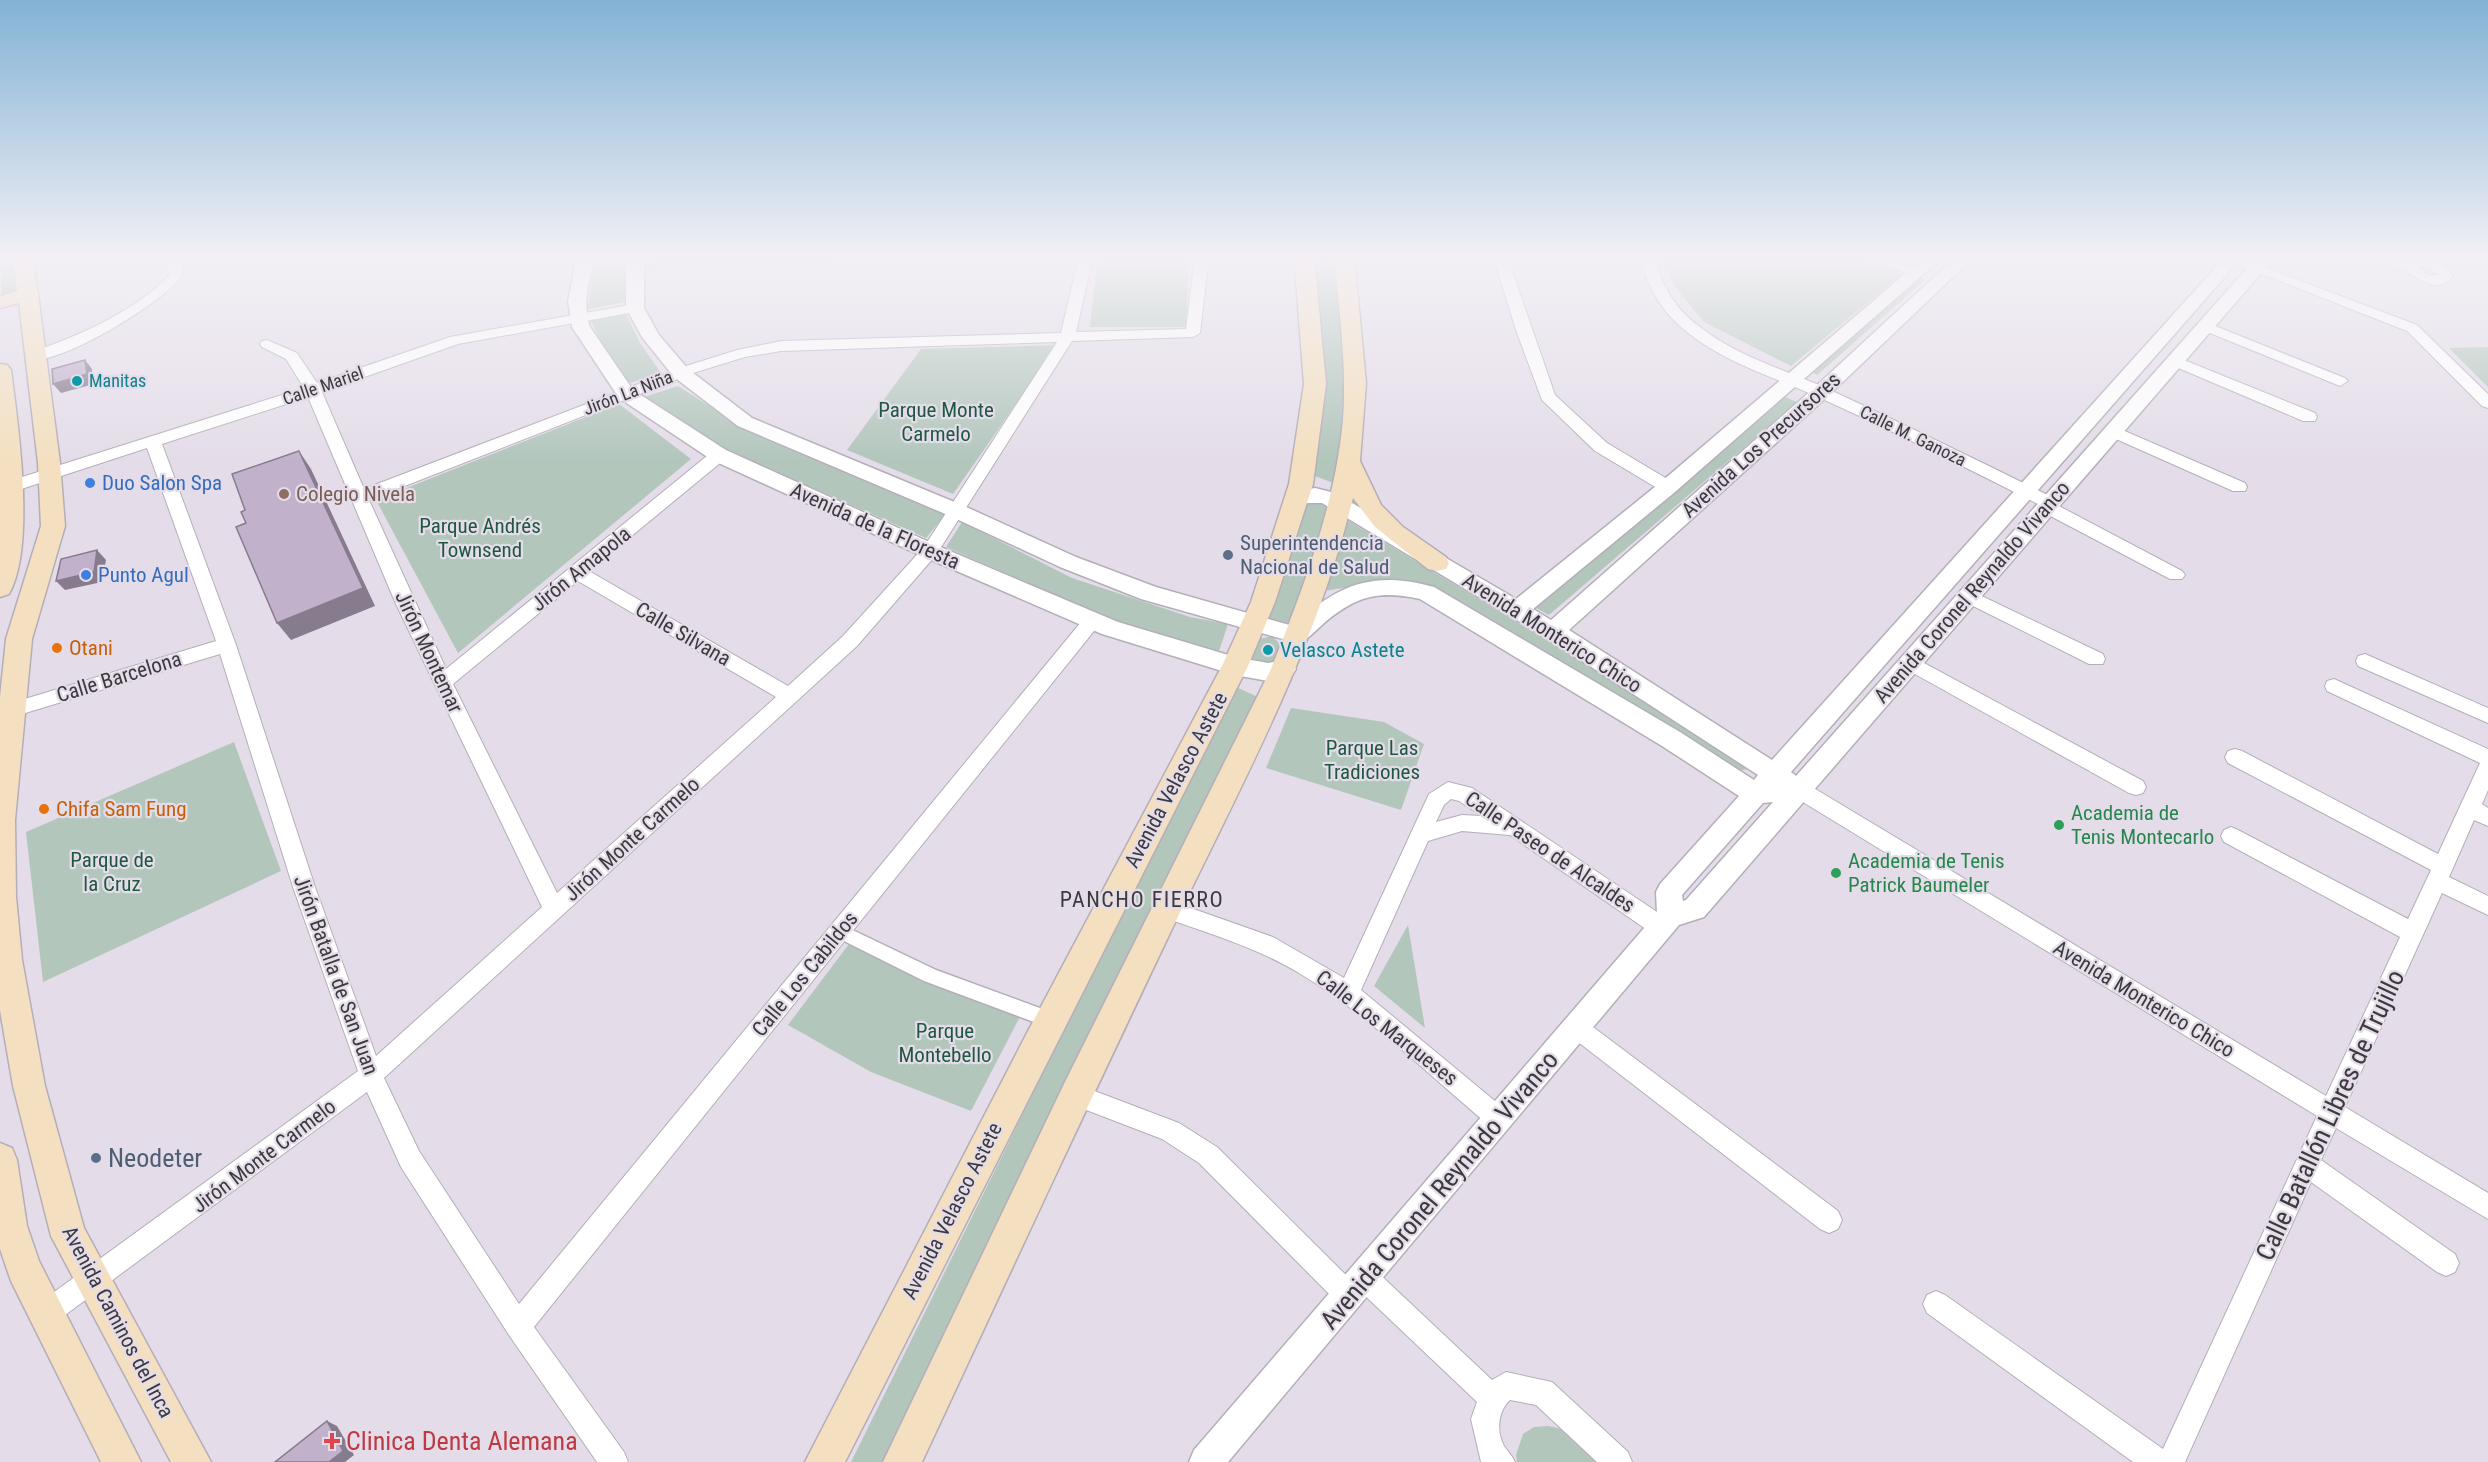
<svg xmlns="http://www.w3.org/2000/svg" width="2488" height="1462" viewBox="0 0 2488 1462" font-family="'Roboto Condensed',sans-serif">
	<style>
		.green { fill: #b2c6bc }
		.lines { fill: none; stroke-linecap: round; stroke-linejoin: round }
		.pedestrian-casing { stroke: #b4aeb9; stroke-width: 3 }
		.minor-casing { stroke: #b4aeb9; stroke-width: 2 }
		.tertiary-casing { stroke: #b4aeb9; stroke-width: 3 }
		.secondary-casing { stroke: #b4aeb9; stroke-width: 3 }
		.pedestrian { fill: #fff; fill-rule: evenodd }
		.minor { fill: #fff; fill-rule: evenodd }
		.tertiary { fill: #fff; fill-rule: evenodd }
		.secondary { fill: #f4e0c0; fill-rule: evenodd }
		.shaded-wall { fill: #877c8e }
		.building { fill: #c1b1cb; stroke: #877c8e; stroke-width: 1.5 }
		.culture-dot { fill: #0f9aa8; stroke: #e4dde9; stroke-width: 2 }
		.shop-dot { fill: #3f7fe0; stroke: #e4dde9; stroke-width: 2 }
		.education-dot { fill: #8d6e63; stroke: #e4dde9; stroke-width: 2 }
		.service-dot { fill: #5c6f8a; stroke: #e4dde9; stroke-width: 2 }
		.food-dot { fill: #e8710a; stroke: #e4dde9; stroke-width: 2 }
		.leisure-dot { fill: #2e9e5b; stroke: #e4dde9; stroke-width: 2 }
		.health-dot { fill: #e0444e; stroke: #e4dde9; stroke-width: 2 }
		.labels { text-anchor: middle; stroke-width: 4.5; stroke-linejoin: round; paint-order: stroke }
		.far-culture-label { font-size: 18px; fill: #0d838f; stroke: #e4dde9; text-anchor: start }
		.far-street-label { font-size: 18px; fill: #3c3a3e; stroke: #e4dde9 }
		.park-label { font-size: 21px; fill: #1f5841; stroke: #e4dde9 }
		.street-label { font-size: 21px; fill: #3c3a3e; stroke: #e4dde9 }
		.shop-label { font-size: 21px; fill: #366cbe; stroke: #e4dde9; text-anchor: start }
		.education-label { font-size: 21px; fill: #785e54; stroke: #e4dde9; text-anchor: start }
		.service-label { font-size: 21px; fill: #4e5e75; stroke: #e4dde9; text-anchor: start }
		.food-label { font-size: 21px; fill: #c56008; stroke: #e4dde9; text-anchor: start }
		.culture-label { font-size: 21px; fill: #0d838f; stroke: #e4dde9; text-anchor: start }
		.leisure-label { font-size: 21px; fill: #27864d; stroke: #e4dde9; text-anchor: start }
		.neighbourhood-label { font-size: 22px; letter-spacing: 1.5px; fill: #3c3a3e; stroke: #e4dde9 }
		.near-street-label { font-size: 26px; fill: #3c3a3e; stroke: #e4dde9 }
		.near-service-label { font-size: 26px; fill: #4e5e75; stroke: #e4dde9; text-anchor: start }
		.near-health-label { font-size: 26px; fill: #be3a42; stroke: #e4dde9; text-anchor: start }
	</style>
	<rect width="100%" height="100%" fill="#e4dde9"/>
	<g class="green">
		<path d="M0,256H12L16,292L2,296Z"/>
		<path d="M699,256H1034L643,270L642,263L654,257Z"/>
		<path d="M1098,256H1189L1186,327H1090Z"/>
		<path d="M1315,256H1336L1347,381L1339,485L1312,475L1323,378Z"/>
		<path d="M1662,256H1859L1903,273L1791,366L1704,322L1679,292L1662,263Z"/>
		<path d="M623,265L630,301L588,309L593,269Z"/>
		<path d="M1920,278L1925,280L1817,375L1810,371Z"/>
		<path d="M626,314L640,343L661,373L630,383L609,358L591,321Z"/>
		<path d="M1057,345L953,494L847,450L921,349Z"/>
		<path d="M2488,347V387L2449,348Z"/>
		<path d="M678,386L742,427L940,509L945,515L926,538L725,449L641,398Z"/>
		<path d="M1785,397L1797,402L1549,615L1536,608Z"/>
		<path d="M619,404L691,459L458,653L376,500Z"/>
		<path d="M1311,501L1324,504L1327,511L1292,620L1288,624L1269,619L1266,612L1305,503Z"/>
		<path d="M1347,520L1747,760L1749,769L1734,771L1458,604L1382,582L1324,591Z"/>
		<path d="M962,522L1072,578L1190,617L1228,624L1218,654L1101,616L946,547Z"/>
		<path d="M1272,636L1281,645L1273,663H1257L1252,657L1259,639Z"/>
		<path d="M1234,686L1260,698L888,1462H851Z"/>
		<path d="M1291,708L1384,722L1424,744L1401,810L1266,768Z"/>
		<path d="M234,742L281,871L43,982L26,832Z"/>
		<path d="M1408,925L1425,1028L1374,986Z"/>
		<path d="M852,940L1023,1011L971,1111L871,1072L788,1025Z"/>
		<path d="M1548,1426L1563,1429L1596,1462H1517L1516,1455L1523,1434L1534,1427Z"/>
	</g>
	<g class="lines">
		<defs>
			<path id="pedestrian" d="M840,924L936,970L1056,1014L1059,1020L1056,1026L1050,1028L924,981L834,936L832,931L834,926Z"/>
			<g id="minor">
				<path d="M167,256H181L183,275C165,301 59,367 29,359L26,356L29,353C72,339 139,310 169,275Z"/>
				<path d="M579,256H615C608,263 590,262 580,260Z"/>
				<path d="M1079,256H1093L1076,332L1186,329L1195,256H1209L1200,333L1193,337L1072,341L936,555L857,646L384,1078L419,1151L519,1304L1086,616H1098L1101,621L1098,626L534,1327L624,1452L628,1462H597L509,1335L401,1167L367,1092L57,1321L48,1325L39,1321L35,1312L39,1303L358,1071L293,887L220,654L12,717L5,715L2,710L5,705L216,641L147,448L0,496V484L304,388L286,359L262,347L260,344L262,341L267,340L297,353L317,383L450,337L635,304L642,308L635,312L458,344L322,392L364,489L683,367L737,350L781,341L1061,333ZM1057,342L924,547L843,636L788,686L589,571L725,459L727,455L725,451H713L446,669L369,500L693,373L745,357L781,351ZM308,397L396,604L542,907L376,1056L315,887L236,645L162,444ZM578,581L776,697L557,893L453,684Z"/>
				<path d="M1493,256H1507L1555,395L1607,443L1674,483L1676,487L1674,491H1662L1595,451L1542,400L1517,333Z"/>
				<path d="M1641,256H1655C1661,285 1675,309 1700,327C1738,357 1786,370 1830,390C1906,425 1981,462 2056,499L2057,505L2182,571L2185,575L2182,579H2170L2041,511L2040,505C1967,468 1893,431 1818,397C1774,377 1725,363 1687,332C1663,313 1646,287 1641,256Z"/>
				<path d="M1869,256H1888L1923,273L1916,277L1911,276Z"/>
				<path d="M2216,256H2235L2417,325L2488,394V408L2482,406L2407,331Z"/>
				<path d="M2361,256C2377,255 2389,260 2404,261C2408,261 2413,258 2418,258C2432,256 2447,263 2453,277C2435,297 2416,275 2401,269C2390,264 2375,262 2363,259ZM2418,266L2430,268L2438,275H2428Z"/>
				<path d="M2205,322L2345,378L2348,381L2340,386L2335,384L2200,329L2198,326Z"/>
				<path d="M2174,356L2315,413L2317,417L2315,421H2303L2169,364L2166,361Z"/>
				<path d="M2113,426L2245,483L2247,487L2245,491H2233L2107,435L2105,431L2107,427Z"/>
				<path d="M1969,590L2103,654L2105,659L2103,664H2089L1963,601L1960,596L1963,591Z"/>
				<path d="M2365,654L2488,708V723L2358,666L2356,661L2358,656Z"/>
				<path d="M1911,656L2143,781L2146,787L2143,793L2136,795L2129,793L1904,668L1902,663L1904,658Z"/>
				<path d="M2334,679L2488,749V790L2482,804L2488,808V826L2474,820L2449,877L2488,896V915L2442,893L2345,1107L2488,1193V1219L2336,1128L2321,1160L2455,1254L2459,1263L2455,1272L2446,1276L2437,1272L2311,1182L2185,1462H2133L1927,1313L1923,1304L1927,1295L1936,1291L1945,1295L2163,1449L2317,1116L1793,796L1790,790L1793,784L1800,782L1807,784L2326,1096L2400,937L2224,842L2221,836L2224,830L2231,827L2238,830L2408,919L2431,870L2228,763L2225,757L2228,751L2235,749L2242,751L2438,854L2480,763L2327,691L2325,686L2327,681Z"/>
				<path d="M1448,782L1472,788L1669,920L1672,927L1669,934L1661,936L1653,934L1510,835L1462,831L1428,841L1361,990L1507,1111L1511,1119L1507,1127L1499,1130L1491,1127C1430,1076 1366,1013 1299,973C1256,947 1207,933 1160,916L1157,909L1160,902L1168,900L1273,937L1344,978L1429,794ZM1451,799L1459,801L1482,816L1462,815L1436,822L1444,805Z"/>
				<path d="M1577,1017L1585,1021L1838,1211L1842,1220L1838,1229L1829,1233L1820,1229L1569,1035L1566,1028L1569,1021Z"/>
				<path d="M1076,1084L1179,1123L1217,1147L1354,1283L1352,1278L1356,1269L1365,1265L1374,1269L1492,1380L1506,1372L1552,1382L1628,1452L1632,1462H1597L1536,1405L1510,1400C1498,1411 1496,1431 1504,1446C1508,1452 1512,1455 1515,1462H1481L1471,1419L1477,1402L1360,1291L1362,1296L1358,1305L1349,1309L1340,1305L1199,1163L1162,1139L1068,1103L1064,1095L1068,1087Z"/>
			</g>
			<g id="tertiary">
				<path d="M577,256H595C589,280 582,303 590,327L633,390L726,450L938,546L1118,622L1235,657L1268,663L1284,660L1292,663L1296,669L1292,675L1268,681L1235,675L1102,634L922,556L712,460L619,398L572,327L568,301Z"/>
				<path d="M626,256H644V308L659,335L688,369L752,418L964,506L1076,557L1156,587L1293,626C1337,584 1374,570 1434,587L1680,732L1754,780L1758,775L1545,637L1322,503H1290L1287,498L1290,493L1315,488L1335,493L1516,599L1661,482L1926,256H1944L1675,492L1533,609L1551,620L1814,388L1957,256H1975L1828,396L1569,630L1772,760L2226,256H2243L1791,772L1796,776L2258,256H2276L1704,917L1679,925L1228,1462H1189L1194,1450L1657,913L1656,892L1660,884L1739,796L1662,746L1420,599C1378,590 1356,596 1323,624C1315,631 1308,640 1297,643L1141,599L1060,567L950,516L738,426L674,377L642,337L626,308ZM1773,802L1686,900L1683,901L1682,895L1763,803Z"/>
			</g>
			<g id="secondary">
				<path d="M13,256H33L60,463L65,526L32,639L15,820L16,897L22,960L45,1086L84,1228L211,1462H171L51,1236L13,1086L0,1010V697L6,639L41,526L38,463L19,303L0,308V296L17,291Z"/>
				<path d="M1294,256H1314L1326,384L1313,484L1275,602L1248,666L845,1462H805L1027,1033L1222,666L1251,602L1289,484L1304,384Z"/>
				<path d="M1334,256H1354L1366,383L1360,461L1381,505L1403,527L1446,557L1449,563L1446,569L1437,571L1428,569L1375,527L1353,498C1315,652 1238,791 1170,933C1086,1109 1004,1285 922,1462H883L1064,1084L1271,669C1303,589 1335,506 1343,420C1347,365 1339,310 1334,256Z"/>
				<path d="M0,364L7,365L11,370C18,424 36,547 9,594L0,597Z"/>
				<path d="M0,1143L12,1148L17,1160L27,1226L39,1261L141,1462H101L11,1281L0,1249Z"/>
			</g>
		</defs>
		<use href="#pedestrian" class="pedestrian-casing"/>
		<use href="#minor" class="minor-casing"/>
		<use href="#tertiary" class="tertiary-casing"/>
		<use href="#secondary" class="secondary-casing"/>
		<use href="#pedestrian" class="pedestrian"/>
		<use href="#minor" class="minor"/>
		<use href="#tertiary" class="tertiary"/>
		<use href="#secondary" class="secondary"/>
	</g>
	<g class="shaded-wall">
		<path d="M85,360L92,369L94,384L61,393L53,384Z"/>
		<path d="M299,451L311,469L375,606L291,640L277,623Z"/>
		<path d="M97,550L106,560L102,582L65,590L56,581Z"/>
		<path d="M327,1421L337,1426L354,1455L345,1462H329Z"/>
	</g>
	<g class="building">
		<path d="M85,360L87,374L53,384L52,369Z"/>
		<path d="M299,451L363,588L277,623L236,527L246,523L241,512L245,510L232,474Z"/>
		<path d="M97,550L94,572L56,581L61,559Z"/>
		<path d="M327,1421L343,1451L329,1462H275Z"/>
	</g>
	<linearGradient id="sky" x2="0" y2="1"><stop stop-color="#83b2d5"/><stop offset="0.56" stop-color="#f3f0f5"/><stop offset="1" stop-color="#f3f0f5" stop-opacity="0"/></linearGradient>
	<rect width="2488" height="461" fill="url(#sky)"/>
	<g class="culture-dot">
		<circle cx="77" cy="381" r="6"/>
		<circle cx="1268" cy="650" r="6"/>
	</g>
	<g class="shop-dot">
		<circle cx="90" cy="483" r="6"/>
		<circle cx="86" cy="575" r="6"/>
	</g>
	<circle class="education-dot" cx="284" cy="494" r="6"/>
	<g class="service-dot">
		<circle cx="1228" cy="555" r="6"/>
		<circle cx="96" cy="1158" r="6"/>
	</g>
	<g class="food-dot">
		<circle cx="57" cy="648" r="6"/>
		<circle cx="44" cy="809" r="6"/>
	</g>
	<g class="leisure-dot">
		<circle cx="2059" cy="825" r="6"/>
		<circle cx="1836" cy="873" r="6"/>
	</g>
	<path class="health-dot" d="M329 1432h6v6h6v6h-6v6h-6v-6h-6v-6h6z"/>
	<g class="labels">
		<g class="far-culture-label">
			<text x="89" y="387">Manitas</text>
		</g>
		<g class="far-street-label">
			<text transform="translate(323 386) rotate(-19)" y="6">Calle Mariel</text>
			<text transform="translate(628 393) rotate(-21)" y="6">Jirón La Niña</text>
			<text transform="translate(1913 436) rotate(26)" y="6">Calle M. Ganoza</text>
		</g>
		<g class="park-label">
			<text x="936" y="417">Parque Monte<tspan x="936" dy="24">Carmelo</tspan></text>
			<text x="480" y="533">Parque Andrés<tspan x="480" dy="24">Townsend</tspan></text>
			<text x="1372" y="755">Parque Las<tspan x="1372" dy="24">Tradiciones</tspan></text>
			<text x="112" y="867">Parque de<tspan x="112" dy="24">la Cruz</tspan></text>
			<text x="945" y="1038">Parque<tspan x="945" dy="24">Montebello</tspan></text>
		</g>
		<g class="street-label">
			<text transform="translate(1761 445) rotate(-42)" y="7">Avenida Los Precursores</text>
			<text transform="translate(875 526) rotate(24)" y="7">Avenida de la Floresta</text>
			<text transform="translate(581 569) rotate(-39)" y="7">Jirón Amapola</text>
			<text transform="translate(1972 592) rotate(-49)" y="7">Avenida Coronel Reynaldo Vivanco</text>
			<text transform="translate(1552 633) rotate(32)" y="7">Avenida Monterico Chico</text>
			<text transform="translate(683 634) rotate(30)" y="7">Calle Silvana</text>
			<text transform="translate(429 652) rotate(65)" y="7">Jirón Montemar</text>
			<text transform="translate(119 677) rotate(-17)" y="7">Calle Barcelona</text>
			<text transform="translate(1176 780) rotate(-62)" y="7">Avenida Velasco Astete</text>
			<text transform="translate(632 839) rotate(-42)" y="7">Jirón Monte Carmelo</text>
			<text transform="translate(1550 852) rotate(34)" y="7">Calle Paseo de Alcaldes</text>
			<text transform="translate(805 974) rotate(-51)" y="7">Calle Los Cabildos</text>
			<text transform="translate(336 975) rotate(70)" y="7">Jirón Batalla de San Juan</text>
			<text transform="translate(2144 999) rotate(31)" y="7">Avenida Monterico Chico</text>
			<text transform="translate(1387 1028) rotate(38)" y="7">Calle Los Marqueses</text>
			<text transform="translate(264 1156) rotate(-37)" y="7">Jirón Monte Carmelo</text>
			<text transform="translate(952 1211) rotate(-63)" y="7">Avenida Velasco Astete</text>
			<text transform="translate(118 1322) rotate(62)" y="7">Avenida Caminos del Inca</text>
		</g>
		<g class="shop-label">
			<text x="102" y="490">Duo Salon Spa</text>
			<text x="98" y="582">Punto Agul</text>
		</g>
		<g class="education-label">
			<text x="296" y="501">Colegio Nivela</text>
		</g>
		<g class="service-label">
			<text x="1240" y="550">Superintendencia<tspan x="1240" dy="24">Nacional de Salud</tspan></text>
		</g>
		<g class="food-label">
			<text x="69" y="655">Otani</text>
			<text x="56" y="816">Chifa Sam Fung</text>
		</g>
		<g class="culture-label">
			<text x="1280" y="657">Velasco Astete</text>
		</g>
		<g class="leisure-label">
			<text x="2071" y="820">Academia de<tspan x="2071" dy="24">Tenis Montecarlo</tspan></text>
			<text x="1848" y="868">Academia de Tenis<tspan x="1848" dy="24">Patrick Baumeler</tspan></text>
		</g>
		<g class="neighbourhood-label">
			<text x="1142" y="907">PANCHO FIERRO</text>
		</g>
		<g class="near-street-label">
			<text transform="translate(2330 1115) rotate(-65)" y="9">Calle Batallón Libres de Trujillo</text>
			<text transform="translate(1439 1190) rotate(-50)" y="9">Avenida Coronel Reynaldo Vivanco</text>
		</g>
		<g class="near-service-label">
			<text x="108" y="1167">Neodeter</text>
		</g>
		<g class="near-health-label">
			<text x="346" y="1450">Clinica Denta Alemana</text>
		</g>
	</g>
</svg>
